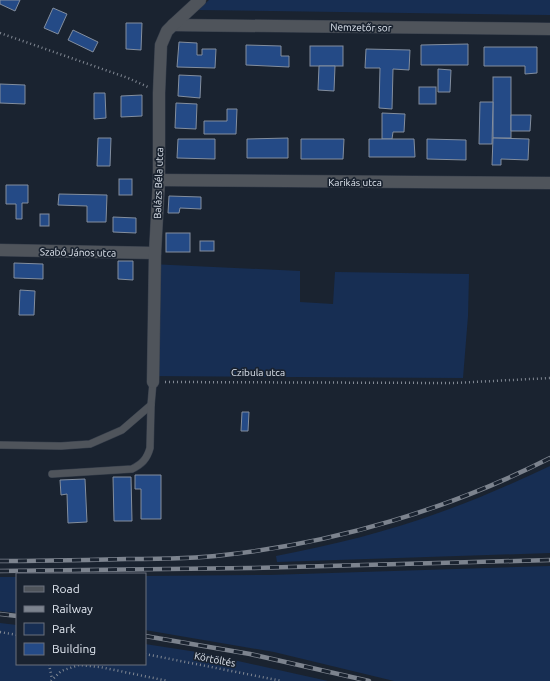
<svg xmlns="http://www.w3.org/2000/svg" width="550" height="681" viewBox="0 0 550 681" font-family="Ubuntu,sans-serif">
	<style>
		.green { fill: #172e53 }
		.building { fill: #244a86; stroke: #838e9e }
		.lines { fill: none; stroke-linecap: round; stroke-linejoin: round }
		.lane-casing { stroke: #363e4b; stroke-width: 8 }
		.street-casing { stroke: #363e4b; stroke-width: 13 }
		.path { stroke: #828994; stroke-width: 2.5; stroke-dasharray: 1 3; stroke-linecap: butt }
		.lane { stroke: #4f545b; stroke-width: 7 }
		.street { stroke: #4f545b; stroke-width: 12 }
		.rail-casing { stroke: #7c838e; stroke-width: 4.5 }
		.rail { stroke: #1a2330; stroke-width: 3; stroke-dasharray: 9; stroke-linecap: butt }
		.labels { text-anchor: middle; stroke-width: 3.5; stroke-linejoin: round; paint-order: stroke }
		.street-label { font-size: 10px; fill: #e1e7f0; stroke: #1a2330 }
	</style>
	<rect width="100%" height="100%" fill="#1a2330"/>
	<g class="green">
		<path d="M209,0H550V15L198,10Z"/>
		<path d="M150,264L300,271V302L333,304L335,272L469,274L468,316L463,378L149,376Z"/>
		<path d="M550,466V553L277,562L276,556C332,545 387,532 441,512C478,499 514,483 550,466Z"/>
		<path d="M550,566V681H394L274,652L145,630V576L269,575Z"/>
		<path d="M0,577H17V613L0,611Z"/>
		<path d="M0,623L17,625V664H145V644L197,652L328,681H0Z"/>
	</g>
	<g class="building">
		<path d="M0,0H20L15,11L0,4Z"/>
		<path d="M53,8L67,14L58,34L44,28Z"/>
		<path d="M126,23H142L141,50L126,49Z"/>
		<path d="M73,30L98,42L93,52L68,40Z"/>
		<path d="M179,42L197,43V55H202V49H216L215,68L177,67Z"/>
		<path d="M468,44V65H421V45Z"/>
		<path d="M246,45L281,46V56H289V67L246,65Z"/>
		<rect x="310" y="46" width="33" height="20"/>
		<path d="M484,47H537V73L525,74V66H484Z"/>
		<path d="M366,49L410,50L409,70L393,69L392,109L379,108L380,68H365Z"/>
		<path d="M319,66H335L334,91L318,90Z"/>
		<path d="M438,69L451,70L450,92H438Z"/>
		<path d="M179,75L201,76L200,98L178,96Z"/>
		<rect x="493" y="77" width="18" height="61"/>
		<path d="M0,84L25,85V104L0,103Z"/>
		<rect x="419" y="87" width="17" height="17"/>
		<path d="M94,93H105L106,118L94,119Z"/>
		<path d="M142,95V116L121,117V96Z"/>
		<path d="M480,102H493L492,144H479Z"/>
		<path d="M176,103L197,104L196,129L175,128Z"/>
		<path d="M227,109H237L236,134H204V121H227Z"/>
		<path d="M382,113L405,114L404,132H393L392,139H382Z"/>
		<path d="M511,115H531L530,131H511Z"/>
		<path d="M98,138H111L110,166H97Z"/>
		<path d="M288,138V158H247V139Z"/>
		<path d="M493,138L529,139L528,160L501,159V165H492Z"/>
		<path d="M178,139H215V159L177,158Z"/>
		<path d="M301,139H344L343,159H301Z"/>
		<path d="M369,139H414L415,157H369Z"/>
		<path d="M427,139L466,140V160L427,159Z"/>
		<rect x="119" y="179" width="13" height="16"/>
		<path d="M6,185H28V203H22V219H16V204H6Z"/>
		<path d="M59,194L107,195L106,222H87V206L58,205Z"/>
		<path d="M169,196L201,197V209L180,208L179,213H168Z"/>
		<rect x="40" y="214" width="9" height="12"/>
		<path d="M113,217L136,218V233L113,232Z"/>
		<rect x="166" y="233" width="24" height="19"/>
		<rect x="200" y="241" width="14" height="10"/>
		<path d="M118,261H133V280L118,279Z"/>
		<path d="M14,263L43,264V279L14,278Z"/>
		<path d="M20,290L35,291L34,315H19Z"/>
		<path d="M242,412H249L248,431H241Z"/>
		<path d="M135,475H161V519H141V489H135Z"/>
		<path d="M113,477H131L132,521H114Z"/>
		<path d="M85,479L87,522L68,523L67,494L61,495L60,480Z"/>
	</g>
	<g class="lines">
		<defs>
			<g id="lane">
				<path d="M0,445L61,446L90,444L122,430L151,405L153,382"/>
				<path d="M52,474L132,469C142,464 147,459 150,448L151,405"/>
			</g>
			<g id="street">
				<path d="M173,25L550,29"/>
				<path d="M159,180L550,183"/>
				<path d="M0,250L155,253"/>
				<path d="M153,382L155,253L159,180V93L161,45L167,31L173,25L200,0"/>
			</g>
		</defs>
		<use href="#lane" class="lane-casing"/>
		<use href="#street" class="street-casing"/>
		<g class="path">
			<path d="M0,33L128,78L148,87"/>
			<path d="M165,382L454,383L550,378"/>
			<path d="M0,632L17,635"/>
			<path d="M145,654L282,681"/>
			<path d="M49,664L52,679"/>
			<path d="M51,681L61,671L79,665L100,667L168,681"/>
		</g>
		<use href="#lane" class="lane"/>
		<use href="#street" class="street"/>
		<defs>
			<g id="rail">
				<path d="M0,561C42,561 85,560 127,559C159,559 192,559 224,555C335,543 450,509 550,458"/>
				<path d="M0,571L252,568L550,560"/>
				<path d="M0,614L17,616"/>
				<path d="M145,636L250,654L369,681"/>
			</g>
		</defs>
		<use href="#rail" class="rail-casing"/>
		<use href="#rail" class="rail"/>
	</g>
	<g class="labels">
		<g class="street-label">
			<text transform="translate(361 27) rotate(1)" y="4">Nemzetőr sor</text>
			<text x="355" y="186">Karikás utca</text>
			<text transform="translate(158 183) rotate(-88)" y="4">Balázs Béla utca</text>
			<text transform="translate(78 252) rotate(1)" y="4">Szabó János utca</text>
			<text x="258" y="376">Czibula utca</text>
			<text transform="translate(215 659) rotate(11)" y="4">Körtöltés</text>
		</g>
	</g>
	<rect x="16" y="573" width="130" height="92" fill="#1a2330" stroke="#6a717d"/>
	<rect x="24" y="586" width="20" height="6" fill="#4f545b" stroke="#6a717d"/>
	<text x="52" y="593" font-size="12" fill="#e1e7f0">Road</text>
	<rect x="24" y="606" width="20" height="6" fill="#7c838e" stroke="#6a717d"/>
	<text x="52" y="613" font-size="12" fill="#e1e7f0">Railway</text>
	<rect x="24" y="623" width="20" height="12" fill="#172e53" stroke="#6a717d"/>
	<text x="52" y="633" font-size="12" fill="#e1e7f0">Park</text>
	<rect x="24" y="643" width="20" height="12" fill="#244a86" stroke="#6a717d"/>
	<text x="52" y="653" font-size="12" fill="#e1e7f0">Building</text>
</svg>
